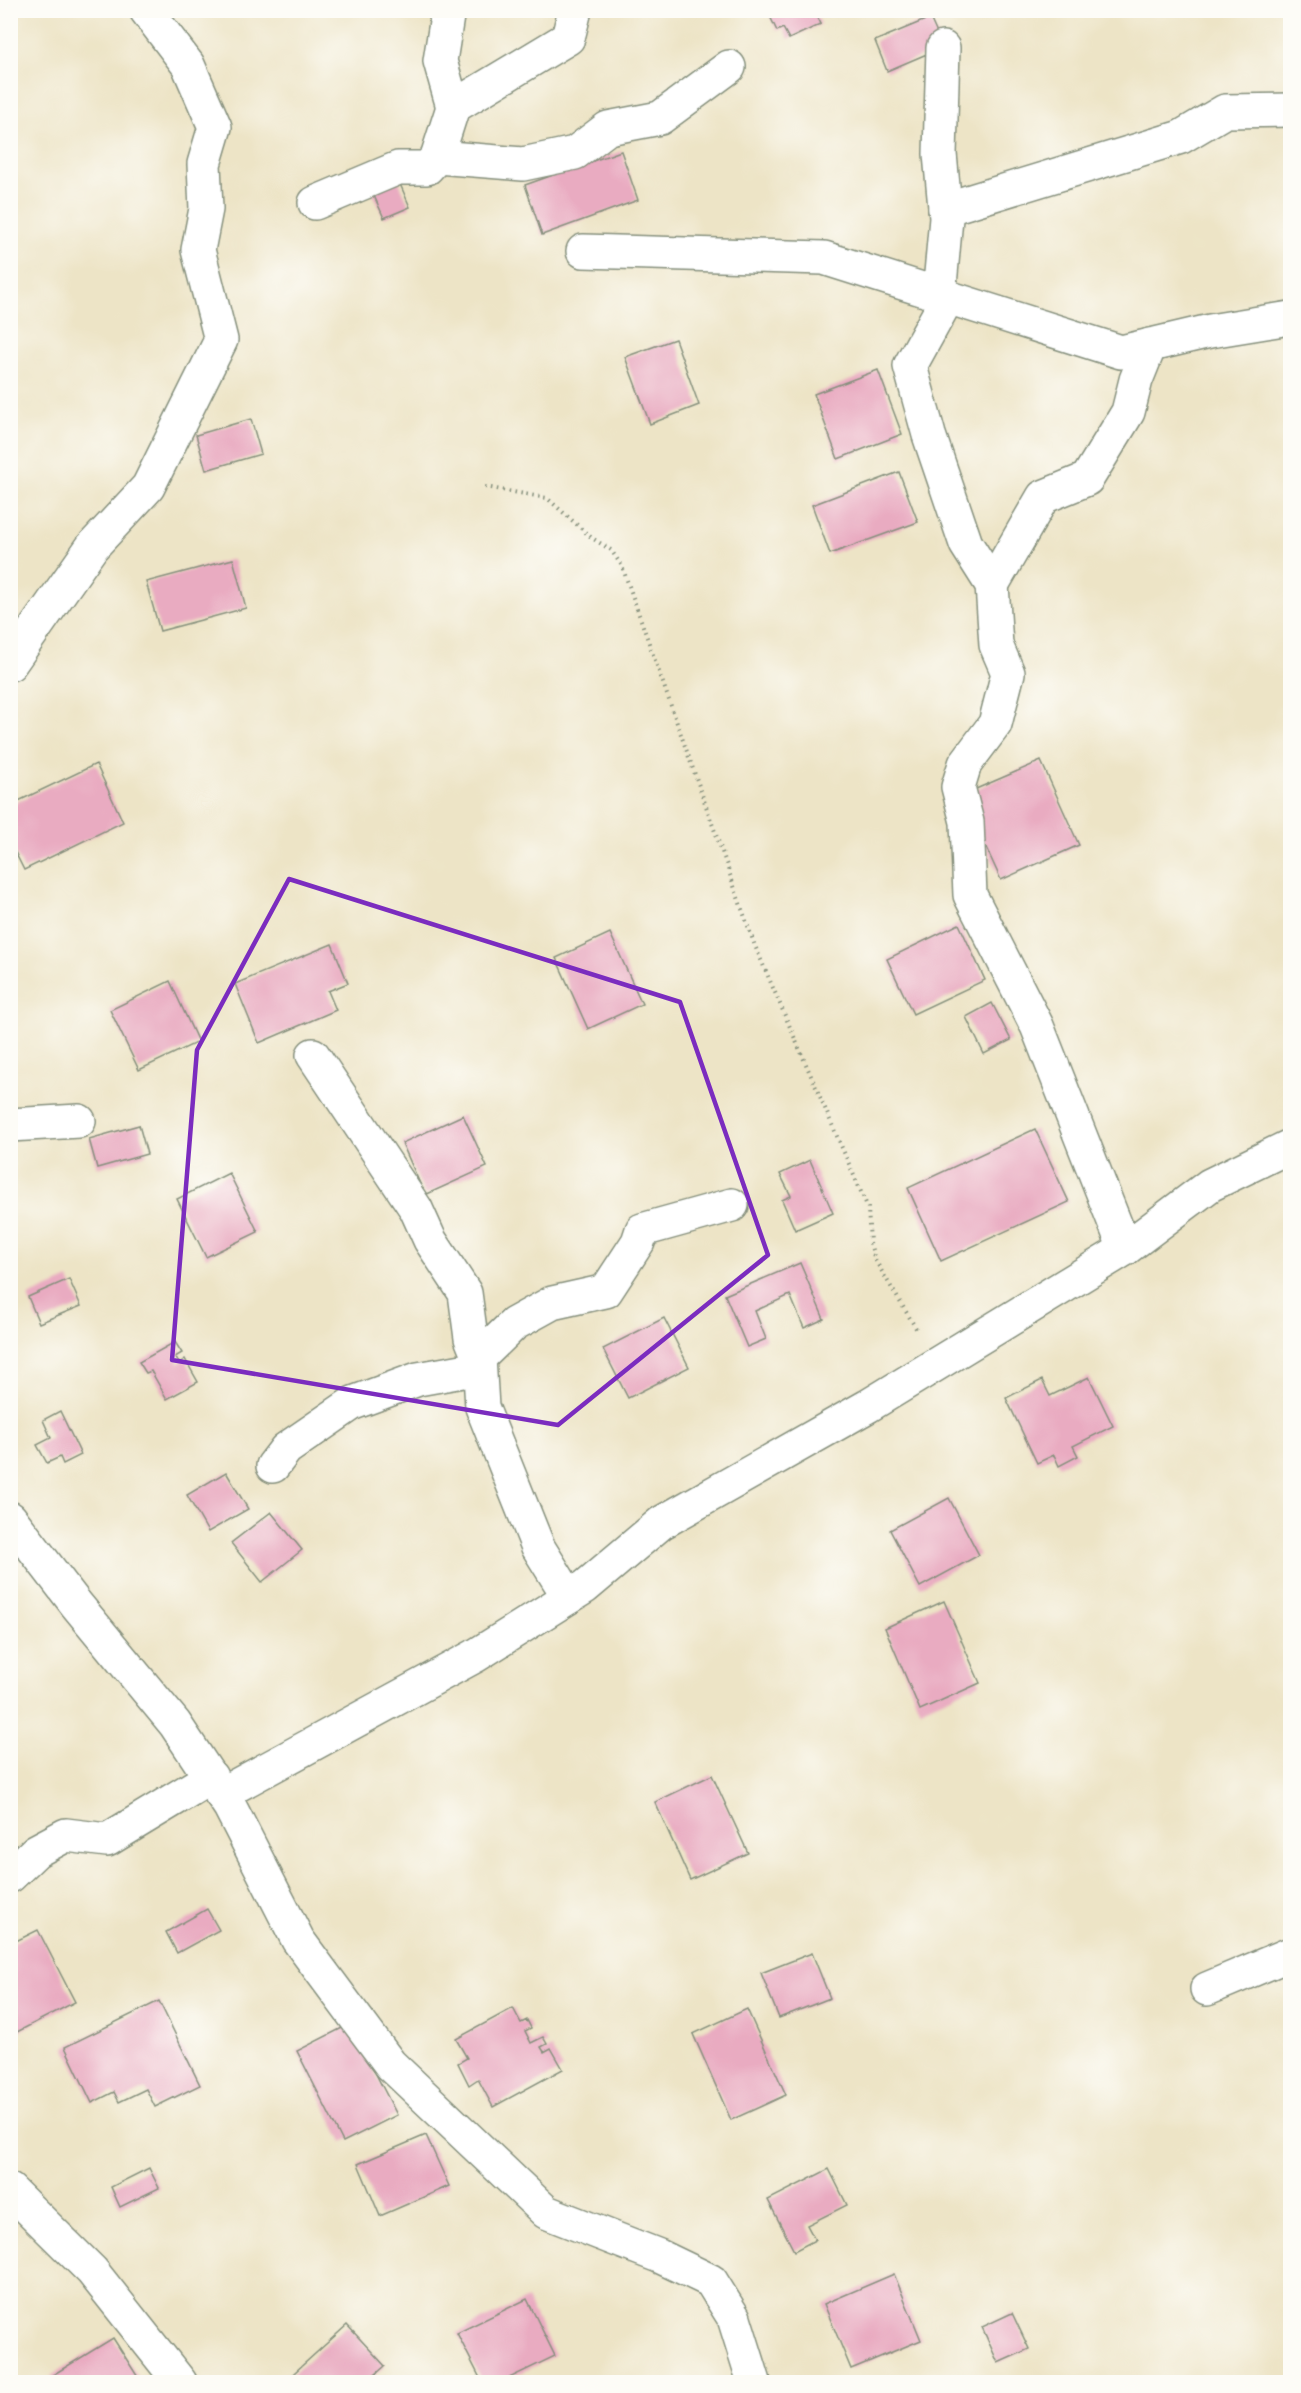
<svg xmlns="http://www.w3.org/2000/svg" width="1301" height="2393" viewBox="0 0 1301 2393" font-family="'Patrick Hand',sans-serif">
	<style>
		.building { fill: #e9abc1 }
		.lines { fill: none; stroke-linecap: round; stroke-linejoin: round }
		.minor-casing { stroke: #86907d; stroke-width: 36 }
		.path { stroke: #86907d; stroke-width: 4; stroke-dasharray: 1.5 4.5; stroke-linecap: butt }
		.minor { stroke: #fff; stroke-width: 33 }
		.marked { fill: none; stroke: #7b2cbf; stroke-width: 4.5; stroke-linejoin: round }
	</style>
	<rect width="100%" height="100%" fill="#fdfcf7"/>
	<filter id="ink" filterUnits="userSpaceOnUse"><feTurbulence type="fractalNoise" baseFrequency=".0167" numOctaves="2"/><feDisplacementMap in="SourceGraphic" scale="12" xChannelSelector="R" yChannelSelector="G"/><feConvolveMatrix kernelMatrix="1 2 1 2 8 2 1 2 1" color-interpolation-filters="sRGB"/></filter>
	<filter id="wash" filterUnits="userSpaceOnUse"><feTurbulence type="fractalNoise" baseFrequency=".008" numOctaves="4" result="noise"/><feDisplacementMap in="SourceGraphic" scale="24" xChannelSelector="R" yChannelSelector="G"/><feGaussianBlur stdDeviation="1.35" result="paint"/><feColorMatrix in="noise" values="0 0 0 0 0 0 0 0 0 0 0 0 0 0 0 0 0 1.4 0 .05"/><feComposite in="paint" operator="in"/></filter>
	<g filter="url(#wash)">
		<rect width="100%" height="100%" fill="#ede4c6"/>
		<g id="blocks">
			<g class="building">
				<path d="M767,10H823L816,14L821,24L789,39L783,28L777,31Z"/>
				<path d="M930,18L943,47L887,71L875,41Z"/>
				<path d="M621,151L638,200L542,235L525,185Z"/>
				<path d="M397,177L410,207L384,218L371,189Z"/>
				<path d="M675,339L699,405L650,424L625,357Z"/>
				<path d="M878,370L902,434L838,459L814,394Z"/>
				<path d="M251,419L261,454L206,470L196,435Z"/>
				<path d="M899,472L918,522L830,554L812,505Z"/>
				<path d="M233,559L246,608L160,631L146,582Z"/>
				<path d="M1041,761L1079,845L1001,880L962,795Z"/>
				<path d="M96,764L123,822L24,870L10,842V805Z"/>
				<path d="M959,924L985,980L913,1014L887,959Z"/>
				<path d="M610,933L642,1004L588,1029L556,958Z"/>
				<path d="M332,944L348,983L328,991L336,1010L259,1043L235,984Z"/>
				<path d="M170,981L198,1042L139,1070L110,1010Z"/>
				<path d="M992,1003L1011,1040L984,1054L966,1017Z"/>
				<path d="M463,1115L487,1167L425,1195L402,1143Z"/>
				<path d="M139,1125L147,1154L97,1168L89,1139Z"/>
				<path d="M1035,1129L1069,1202L941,1261L908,1188Z"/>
				<path d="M810,1160L833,1213L795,1230L782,1200L791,1196L780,1174Z"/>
				<path d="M229,1173L258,1232L206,1257L177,1199Z"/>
				<path d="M800,1263L824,1319L804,1328L790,1295L755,1311L766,1339L747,1347L725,1295Z"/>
				<path d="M69,1279L81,1306L39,1323L28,1297Z"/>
				<path d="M664,1318L689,1367L628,1398L603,1349Z"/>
				<path d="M175,1342L182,1353L175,1357L179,1363L185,1359L198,1382L167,1399L151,1371L146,1373L139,1362Z"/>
				<path d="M1089,1377L1113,1426L1073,1446L1078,1456L1059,1466L1054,1455L1037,1463L1006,1398L1042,1380L1050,1396Z"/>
				<path d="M60,1411L81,1455L63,1464L60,1457L47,1463L37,1445L51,1438L43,1420Z"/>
				<path d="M226,1472L248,1509L208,1532L187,1495Z"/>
				<path d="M949,1498L979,1555L920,1587L890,1530Z"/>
				<path d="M271,1512L302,1550L262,1582L231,1543Z"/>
				<path d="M944,1601L980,1683L920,1710L885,1628Z"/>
				<path d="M712,1775L748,1853L690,1880L655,1802Z"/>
				<path d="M207,1909L219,1930L177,1953L166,1932Z"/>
				<path d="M38,1930L75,2002L17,2032L10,2019V1944Z"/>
				<path d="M812,1953L830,1998L779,2018L761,1973Z"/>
				<path d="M159,2001L200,2085L155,2107L146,2089L119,2102L114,2092L92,2103L65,2047Z"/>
				<path d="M513,2008L521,2023L527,2020L531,2028L525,2031L531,2043L543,2037L547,2044L541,2047L544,2052L551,2048L563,2069L493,2107L478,2079L469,2085L458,2063L467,2058L456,2039Z"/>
				<path d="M747,2009L786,2095L731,2120L693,2034Z"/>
				<path d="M350,2024L397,2115L343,2142L297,2051Z"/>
				<path d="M426,2135L449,2186L380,2216L358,2164Z"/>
				<path d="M149,2168L159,2188L120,2207L111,2187Z"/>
				<path d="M829,2169L847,2205L807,2225L815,2240L794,2251L768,2200Z"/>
				<path d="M894,2274L921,2340L851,2369L824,2304Z"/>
				<path d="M527,2299L555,2356L501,2382H482L457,2333Z"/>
				<path d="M1012,2313L1029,2349L998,2363L982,2327Z"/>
				<path d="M347,2325L385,2366L367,2382H284Z"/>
				<path d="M113,2338L141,2382H55L51,2376Z"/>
			</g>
		</g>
	</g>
	<g filter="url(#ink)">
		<use href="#blocks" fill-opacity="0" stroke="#86907d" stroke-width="1.5"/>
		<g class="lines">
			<defs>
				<g id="minor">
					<path d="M448,10L440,61L453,107"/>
					<path d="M437,157L523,164L575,153L608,128L660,118L729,67"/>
					<path d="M315,203L398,168H427L437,157L453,107L568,38L575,10"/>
					<path d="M945,209L1181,137L1225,111L1290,110"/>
					<path d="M583,251L824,258L1121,352L1210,331L1290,318"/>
					<path d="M939,296L946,218L940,154L943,48"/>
					<path d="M947,299L910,366L929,435L966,544L992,585L996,645L1008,673L995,724L965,764L958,787L967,822L970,895L1037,1026L1125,1249"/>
					<path d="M992,585L1043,497L1087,479L1128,412L1136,380L1150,345"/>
					<path d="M10,664L92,547L148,487L221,340L198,250L206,209L204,164L215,127L188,65L146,10"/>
					<path d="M313,1055L416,1209L430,1240L465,1293L471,1338L479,1358"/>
					<path d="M10,1125L79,1121"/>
					<path d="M273,1466L286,1449L353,1403L418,1379L479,1368"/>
					<path d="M10,1518L76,1604L175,1724L230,1807L298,1940L390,2064L546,2212L659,2256L711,2281L734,2318L754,2382"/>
					<path d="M569,1597L538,1547L482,1407L479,1358L514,1324L552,1303L606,1291L638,1242L642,1230L732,1205"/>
					<path d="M221,1794L475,1656L585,1587L661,1523L868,1406L1125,1249L1210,1185L1290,1146"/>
					<path d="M10,1876L36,1851L66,1835L107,1840L211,1777"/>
					<path d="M1207,1989L1290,1954"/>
					<path d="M10,2190L92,2271L180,2382"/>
				</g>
			</defs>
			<use href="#minor" class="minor-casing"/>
			<path class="path" d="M485,487L547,498L592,538L611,550L622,566L755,946L868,1208L870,1243L875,1260L917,1330"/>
			<use href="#minor" class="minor"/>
		</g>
	</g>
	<path class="marked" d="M289,879L680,1002L768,1255L558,1425L172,1360L197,1050Z"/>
	<rect width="1301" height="2393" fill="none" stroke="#fdfcf7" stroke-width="36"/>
</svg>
